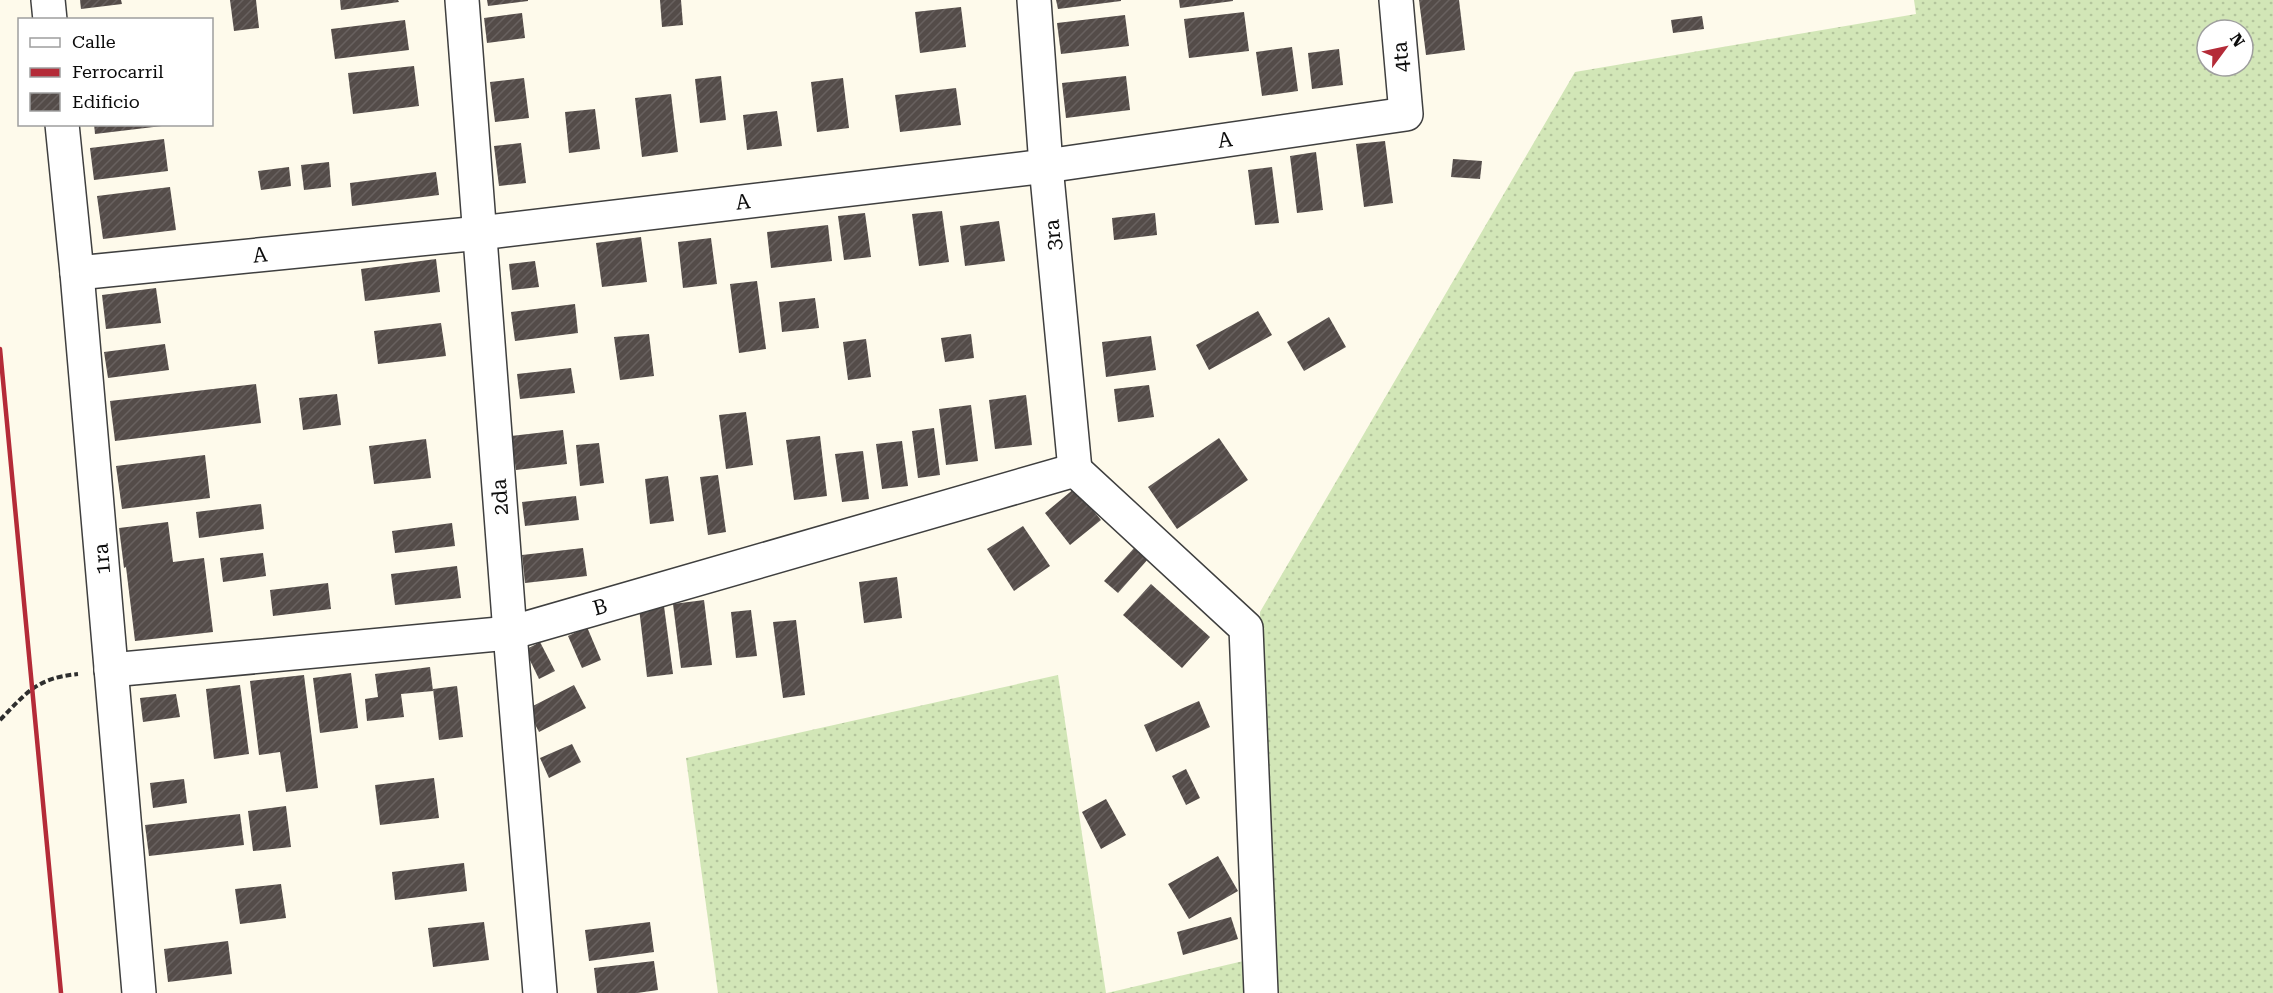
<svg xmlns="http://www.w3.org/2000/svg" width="2273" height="993" viewBox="0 0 2273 993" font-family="'Roboto Serif',serif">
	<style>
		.grass { fill: url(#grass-dots); fill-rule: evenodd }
		.building { fill: url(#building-hatch) }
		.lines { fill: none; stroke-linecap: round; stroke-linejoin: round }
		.minor-casing { stroke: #3f3f3f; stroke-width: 36 }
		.path { stroke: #2e2e2e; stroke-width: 4; stroke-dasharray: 6 3; stroke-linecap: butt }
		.minor { stroke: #fff; stroke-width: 33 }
		.rail { stroke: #b42b38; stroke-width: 4.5 }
		.labels { text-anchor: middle; stroke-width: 6; stroke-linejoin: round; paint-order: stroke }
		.street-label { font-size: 21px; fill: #0c0c0c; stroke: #fff }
	</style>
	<defs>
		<pattern id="grass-dots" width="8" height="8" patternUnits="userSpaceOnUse" patternTransform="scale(1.5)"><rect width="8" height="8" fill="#d2e6b7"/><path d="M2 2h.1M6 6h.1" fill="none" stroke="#b3c49c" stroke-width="1.8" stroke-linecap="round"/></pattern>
		<pattern id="building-hatch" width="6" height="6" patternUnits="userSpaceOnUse" patternTransform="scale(1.5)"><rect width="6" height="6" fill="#544c49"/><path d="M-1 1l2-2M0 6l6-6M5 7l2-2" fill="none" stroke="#68615f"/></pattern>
	</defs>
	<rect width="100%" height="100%" fill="#fefaeb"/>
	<g class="grass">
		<path d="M1914,0H2273V993H1107L1269,955L1260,612L1575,72L1916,14ZM2207,30H2243V66H2207Z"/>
		<path d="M1058,675L1106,993H718L686,758Z"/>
	</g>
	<g class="building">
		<path d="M80,0H121L122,4L81,9Z"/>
		<path d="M230,0H256L259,28L234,31Z"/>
		<path d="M340,0H398L399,2L341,10Z"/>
		<path d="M487,0H528V1L488,6Z"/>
		<path d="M660,0H681L683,25L662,27Z"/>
		<path d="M1056,0H1121V1L1058,9Z"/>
		<path d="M1179,0H1233V1L1180,8Z"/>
		<path d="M1419,0H1459L1465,50L1426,55Z"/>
		<path d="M961,7L966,47L920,53L915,12Z"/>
		<path d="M1244,12L1249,51L1189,58L1184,19Z"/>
		<path d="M522,13L525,38L487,43L484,18Z"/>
		<path d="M1125,15L1129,46L1061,54L1057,23Z"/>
		<path d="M1702,16L1704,29L1673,33L1671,20Z"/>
		<path d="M405,20L409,50L335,59L331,29Z"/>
		<path d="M1292,47L1298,91L1262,96L1256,52Z"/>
		<path d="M1339,49L1343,85L1312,89L1308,53Z"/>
		<path d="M414,66L419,106L353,114L348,73Z"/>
		<path d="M721,76L726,120L700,123L695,79Z"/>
		<path d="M1126,76L1130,110L1066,118L1062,83Z"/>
		<path d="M524,78L529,118L495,122L490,82Z"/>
		<path d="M843,78L849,128L817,132L811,82Z"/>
		<path d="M956,88L961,125L900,132L895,95Z"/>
		<path d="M671,94L678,152L642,157L635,98Z"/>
		<path d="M595,109L600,149L569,153L565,112Z"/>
		<path d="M777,111L782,146L747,150L743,115Z"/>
		<path d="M94,124H161L162,126L95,134Z"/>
		<path d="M164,139L168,171L94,180L90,148Z"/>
		<path d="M1385,141L1393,203L1364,207L1356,144Z"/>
		<path d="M521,143L526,183L499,186L494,146Z"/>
		<path d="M1316,152L1323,210L1297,213L1290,156Z"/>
		<path d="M1453,159L1482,161L1480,179L1451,177Z"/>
		<path d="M329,162L331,187L304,190L301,165Z"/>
		<path d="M289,167L291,186L261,190L258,171Z"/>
		<path d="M1272,167L1279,223L1255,225L1248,170Z"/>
		<path d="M436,172L439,195L352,206L350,183Z"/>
		<path d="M170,187L176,230L103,239L97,196Z"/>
		<path d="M942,211L949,262L919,266L912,214Z"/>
		<path d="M865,213L871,257L844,260L838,216Z"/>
		<path d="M1155,213L1157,235L1114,240L1112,218Z"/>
		<path d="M999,221L1005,261L965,266L960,226Z"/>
		<path d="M828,225L832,261L771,268L767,232Z"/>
		<path d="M641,237L647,282L602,287L596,243Z"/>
		<path d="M711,238L717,284L683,288L678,242Z"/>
		<path d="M436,259L440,292L365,301L361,269Z"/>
		<path d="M535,261L539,287L512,290L509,264Z"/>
		<path d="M757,281L766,349L739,353L730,284Z"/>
		<path d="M156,288L161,323L106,329L102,295Z"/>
		<path d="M815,298L819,328L782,332L779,302Z"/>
		<path d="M575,304L578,333L515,341L511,312Z"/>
		<path d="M1258,311L1272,335L1209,370L1196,345Z"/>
		<path d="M1329,317L1346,347L1304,371L1287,342Z"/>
		<path d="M441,323L446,356L378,364L374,331Z"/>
		<path d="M649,334L654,376L620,380L614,337Z"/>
		<path d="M971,334L974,358L945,362L941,338Z"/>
		<path d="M1151,336L1156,370L1106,377L1102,342Z"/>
		<path d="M866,339L871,377L848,380L843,342Z"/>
		<path d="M165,344L169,370L108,378L104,352Z"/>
		<path d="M571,368L575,393L520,399L517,374Z"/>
		<path d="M256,384L261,423L115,441L110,401Z"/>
		<path d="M1149,385L1154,417L1118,422L1114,389Z"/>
		<path d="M337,394L341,425L303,430L299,398Z"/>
		<path d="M1026,395L1032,445L995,449L989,400Z"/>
		<path d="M971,405L978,461L946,465L939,409Z"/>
		<path d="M746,412L753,465L726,469L719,415Z"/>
		<path d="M934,428L940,475L918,478L912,431Z"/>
		<path d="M563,430L567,464L516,470L511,436Z"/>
		<path d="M820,436L827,496L794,500L786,440Z"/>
		<path d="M1219,438L1248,480L1177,529L1148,487Z"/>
		<path d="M426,439L431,478L374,484L369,446Z"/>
		<path d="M902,441L908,486L882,489L876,444Z"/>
		<path d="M599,443L604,483L580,486L576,445Z"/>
		<path d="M863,451L869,499L842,502L835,454Z"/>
		<path d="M205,455L210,498L122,509L116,466Z"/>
		<path d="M718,475L726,532L708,535L700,477Z"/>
		<path d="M668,476L674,521L650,524L645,479Z"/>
		<path d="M1075,488L1101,520L1070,545L1045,513Z"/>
		<path d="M576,496L579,520L525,526L522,502Z"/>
		<path d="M261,504L264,529L199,538L196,512Z"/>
		<path d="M168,522L173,562L204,558L213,632L135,641L126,567L124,568L119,528Z"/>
		<path d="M452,523L455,546L395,553L392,531Z"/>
		<path d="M1023,526L1050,566L1014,591L987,549Z"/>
		<path d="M1136,546L1149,558L1118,593L1104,581Z"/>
		<path d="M583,548L587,576L525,583L522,555Z"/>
		<path d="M263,553L266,576L223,582L220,558Z"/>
		<path d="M457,566L461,598L395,605L391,574Z"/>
		<path d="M897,577L902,618L864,623L859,582Z"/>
		<path d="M328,583L331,609L273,616L270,590Z"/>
		<path d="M1151,584L1210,637L1182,668L1123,615Z"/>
		<path d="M704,600L712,665L681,668L673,604Z"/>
		<path d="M664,606L673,674L647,677L639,608Z"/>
		<path d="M751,610L757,656L736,658L731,612Z"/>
		<path d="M796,620L805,695L783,698L773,622Z"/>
		<path d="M587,627L601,660L582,668L568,636Z"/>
		<path d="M540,642L555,671L539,679L525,650Z"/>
		<path d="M430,667L433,691L401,694L404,717L367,721L365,699L378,697L375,674Z"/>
		<path d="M351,673L358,728L320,733L313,678Z"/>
		<path d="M304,675L318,788L286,792L280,752L259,755L250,681Z"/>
		<path d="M240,685L249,754L214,759L206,689Z"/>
		<path d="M574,685L586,708L539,732L527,709Z"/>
		<path d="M457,686L463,737L439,740L433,689Z"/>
		<path d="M176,694L180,717L143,722L140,698Z"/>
		<path d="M1199,701L1210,727L1156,752L1144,725Z"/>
		<path d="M572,744L581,762L549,778L540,758Z"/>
		<path d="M1186,769L1200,798L1186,805L1172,776Z"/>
		<path d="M434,778L439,818L380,825L375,785Z"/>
		<path d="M184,779L187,803L153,808L150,783Z"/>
		<path d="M1106,799L1126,835L1101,849L1082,812Z"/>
		<path d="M286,806L291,847L253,851L248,811Z"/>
		<path d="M240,814L244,845L149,856L145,825Z"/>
		<path d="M1218,856L1238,891L1189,919L1168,884Z"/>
		<path d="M464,863L467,891L395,900L392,872Z"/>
		<path d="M281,884L286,918L240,924L235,889Z"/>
		<path d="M1231,917L1238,939L1183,955L1177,932Z"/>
		<path d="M484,922L489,960L433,967L428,928Z"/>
		<path d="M650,922L654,952L589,961L585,930Z"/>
		<path d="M228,941L232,974L168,982L164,949Z"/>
		<path d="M654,961L658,990L637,993H597L594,968Z"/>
	</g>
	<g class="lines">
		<defs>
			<g id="minor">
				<path d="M48,0L50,20"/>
				<path d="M462,0L510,633L540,993"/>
				<path d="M1034,0L1046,166L1075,470"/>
				<path d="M62,124L77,273L139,993"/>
				<path d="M77,273L480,233L1046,166L1406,114L1396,0"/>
				<path d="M1075,470L1246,628L1261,993"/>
				<path d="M111,670L510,633L1075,470"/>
			</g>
		</defs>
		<use href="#minor" class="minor-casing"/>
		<path class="path" d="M0,720C27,692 37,678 78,674"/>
		<use href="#minor" class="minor"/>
		<path class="rail" d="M0,349L61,993"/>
	</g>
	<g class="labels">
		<g class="street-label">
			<text transform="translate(1401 57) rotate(-95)" y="7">4ta</text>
			<text transform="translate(1225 140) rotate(-8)" y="7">A</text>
			<text transform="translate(743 202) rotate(-7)" y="7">A</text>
			<text transform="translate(1053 235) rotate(-95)" y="7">3ra</text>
			<text transform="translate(260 255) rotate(-6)" y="7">A</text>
			<text transform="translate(500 497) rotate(-94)" y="7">2da</text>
			<text transform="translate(102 559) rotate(-95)" y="7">1ra</text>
			<text transform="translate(600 607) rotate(-16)" y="7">B</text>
		</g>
	</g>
	<rect x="18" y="18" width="195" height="108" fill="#ffffff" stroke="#9e9e9e" stroke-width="1.5"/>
	<rect x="30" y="38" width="30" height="9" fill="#ffffff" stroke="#9e9e9e" stroke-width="1.5"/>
	<text x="72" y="48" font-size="18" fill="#0c0c0c">Calle</text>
	<rect x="30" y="68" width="30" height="9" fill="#b42b38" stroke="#9e9e9e" stroke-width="1.5"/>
	<text x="72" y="78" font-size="18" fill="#0c0c0c">Ferrocarril</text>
	<rect x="30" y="93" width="30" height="18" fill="url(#building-hatch)" stroke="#9e9e9e" stroke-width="1.5"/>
	<text x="72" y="108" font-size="18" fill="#0c0c0c">Edificio</text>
	<g transform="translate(2225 48) rotate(57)"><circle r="28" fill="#ffffff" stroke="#9e9e9e" stroke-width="1.5"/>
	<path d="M0-4.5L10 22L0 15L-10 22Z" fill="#b42b38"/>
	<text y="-9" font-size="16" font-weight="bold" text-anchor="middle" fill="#0c0c0c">N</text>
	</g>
</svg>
